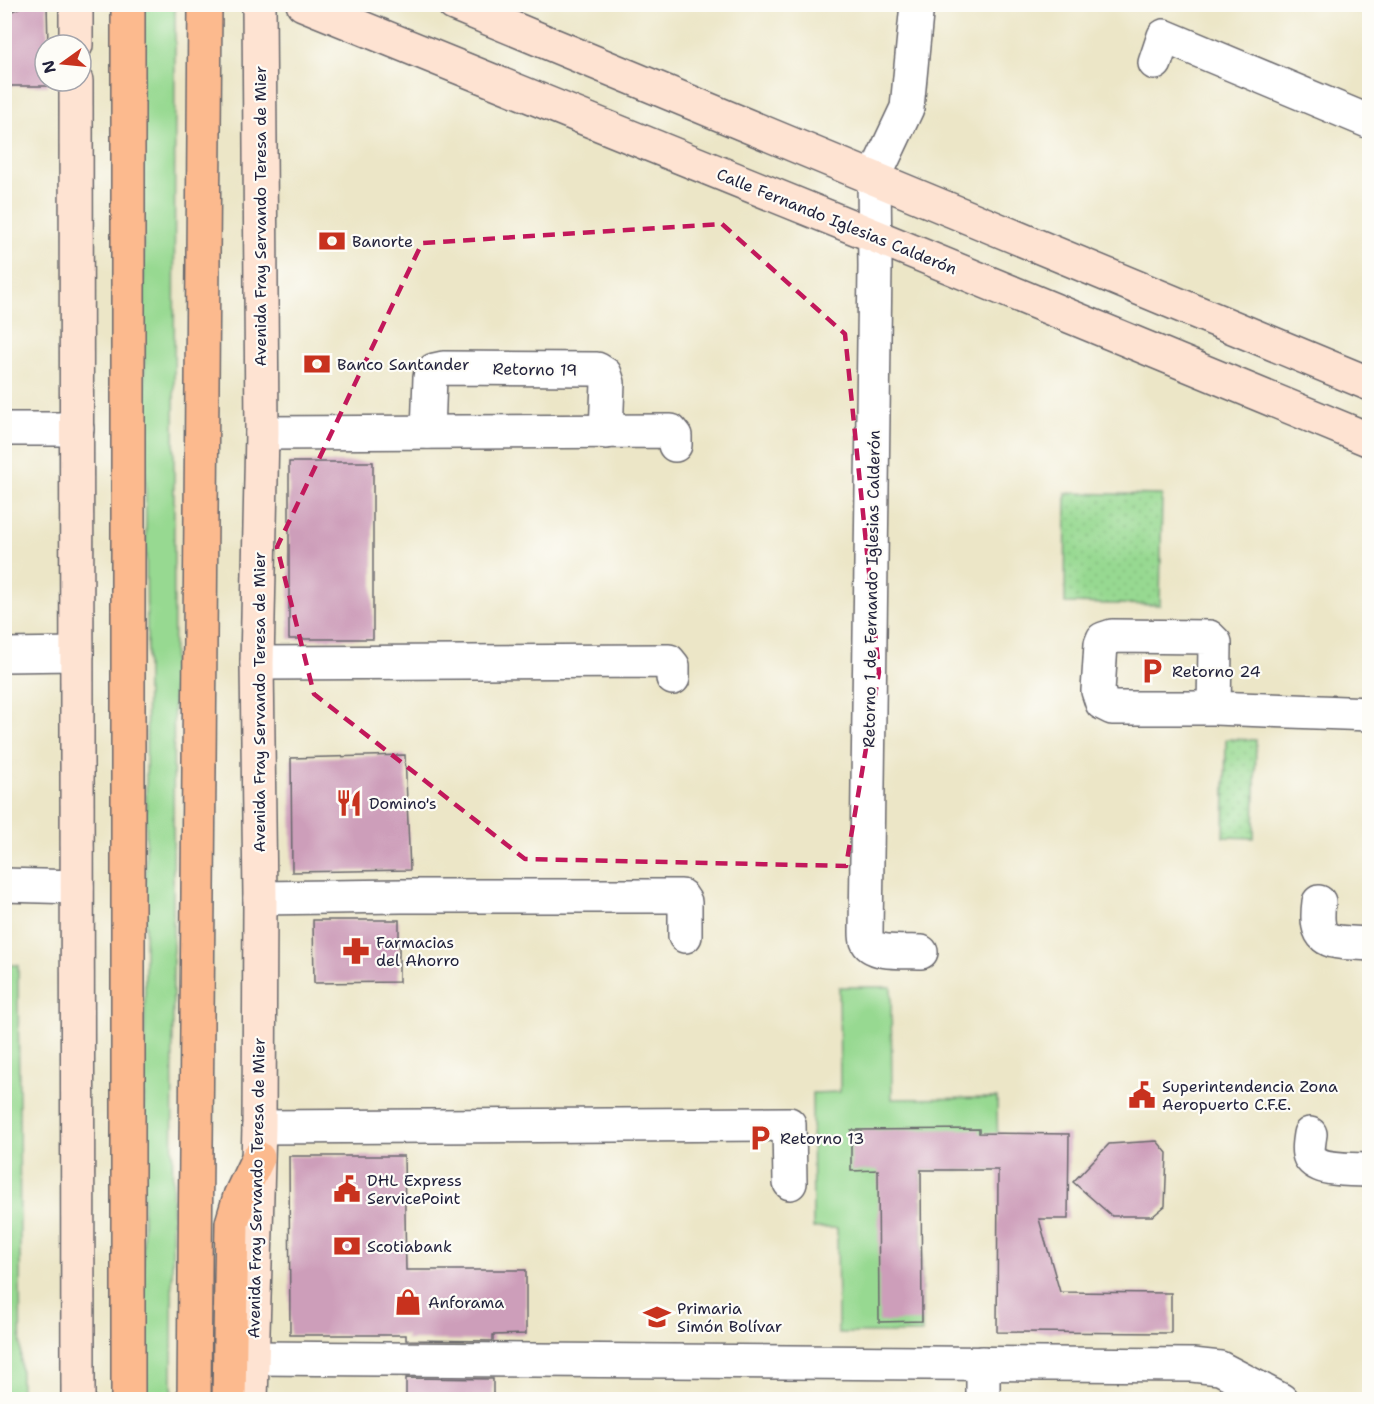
<svg xmlns="http://www.w3.org/2000/svg" width="1374" height="1404" viewBox="0 0 1374 1404" font-family="'Shantell Sans',sans-serif">
	<style>
		.grass { fill: url(#grass-dots); stroke: #5c7e66; stroke-width: 1.5 }
		.garden { fill: #97d991; stroke: #5c7e66; stroke-width: 1.5 }
		.building { fill: #cd9eba }
		.lines { fill: none; stroke-linecap: round; stroke-linejoin: round }
		.street-casing { stroke: #69676c; stroke-width: 36 }
		.secondary-casing { stroke: #69676c; stroke-width: 36 }
		.primary-casing { stroke: #69676c; stroke-width: 36 }
		.street { stroke: #fff; stroke-width: 33 }
		.secondary { stroke: #fee3d2; stroke-width: 33 }
		.primary { stroke: #fcba8e; stroke-width: 33 }
		.marked { fill: none; stroke: #c2185b; stroke-width: 4.5; stroke-dasharray: 12 8; stroke-linejoin: round }
		.labels { text-anchor: middle; stroke-width: 4.5; stroke-linejoin: round; paint-order: stroke }
		.street-label { font-size: 16px; fill: #22223b; stroke: #fdfcf7 }
		.poi-label { font-size: 16px; fill: #22223b; stroke: #fdfcf7; text-anchor: start }
	</style>
	<defs>
		<pattern id="grass-dots" width="8" height="8" patternUnits="userSpaceOnUse" patternTransform="scale(1.5)"><rect width="8" height="8" fill="#97d991"/><path d="M2 2h.1M6 6h.1" fill="none" stroke="#82ba7e" stroke-width="1.8" stroke-linecap="round"/></pattern>
	</defs>
	<rect width="100%" height="100%" fill="#fdfcf7"/>
	<filter id="ink" filterUnits="userSpaceOnUse"><feTurbulence type="fractalNoise" baseFrequency=".0167" numOctaves="2"/><feDisplacementMap in="SourceGraphic" scale="12" xChannelSelector="R" yChannelSelector="G"/><feConvolveMatrix kernelMatrix="1 2 1 2 8 2 1 2 1" color-interpolation-filters="sRGB"/></filter>
	<filter id="wash" filterUnits="userSpaceOnUse"><feTurbulence type="fractalNoise" baseFrequency=".008" numOctaves="4" result="noise"/><feDisplacementMap in="SourceGraphic" scale="24" xChannelSelector="R" yChannelSelector="G"/><feGaussianBlur stdDeviation="1.35" result="paint"/><feColorMatrix in="noise" values="0 0 0 0 0 0 0 0 0 0 0 0 0 0 0 0 0 1.4 0 .05"/><feComposite in="paint" operator="in"/></filter>
	<g filter="url(#wash)">
		<rect width="100%" height="100%" fill="#ece6c7"/>
		<g class="grass">
			<path d="M1066,493L1162,495L1160,605L1065,603Z"/>
			<path d="M1226,739L1256,740L1254,838L1224,837Z"/>
		</g>
		<g class="garden">
			<path d="M141,5H175L172,1400L142,1399L147,650Z"/>
			<path d="M5,965H18L21,1400L4,1399Z"/>
			<path d="M839,987H891L892,1099L997,1098L998,1170H921L922,1333H838L837,1228H813L812,1093L840,1092Z"/>
		</g>
		<g id="blocks">
			<g class="building">
				<path d="M27,4H47L48,45H45V81H48V86H4V15Z"/>
				<rect x="289" y="462" width="84" height="177"/>
				<path d="M405,755L410,870L292,872L291,758Z"/>
				<path d="M313,920H399V982L314,983Z"/>
				<path d="M979,1129V1133L1069,1134L1068,1219H1039L1060,1292L1171,1293V1333L997,1332L998,1170H921L922,1321L879,1322L878,1170L851,1171V1130Z"/>
				<path d="M1157,1141L1167,1153L1165,1206L1153,1216H1112L1073,1182L1109,1144Z"/>
				<path d="M289,1156H404L406,1270H526V1334L493,1335V1341L406,1340V1335H290Z"/>
				<path d="M406,1378L493,1379V1400H406Z"/>
			</g>
		</g>
	</g>
	<g filter="url(#ink)">
		<use href="#blocks" fill-opacity="0" stroke="#69676c" stroke-width="1.5"/>
		<g class="lines">
			<defs>
				<g id="street">
					<path d="M917,4L907,108L874,178L875,266L866,932C866,935 866,938 867,941C872,955 908,951 921,952"/>
					<path d="M1155,63L1164,36L1370,122"/>
					<path d="M4,429H77"/>
					<path d="M428,432L430,377L434,370L443,368L597,369L605,374L608,383L606,432"/>
					<path d="M262,433L671,431L675,436V445"/>
					<path d="M4,655L77,654"/>
					<path d="M257,663L669,661L673,666V678"/>
					<path d="M1214,708L1215,647V643L1209,637L1112,636L1103,639L1101,644L1098,691L1102,703L1112,708H1214L1370,714"/>
					<path d="M4,885L77,887"/>
					<path d="M260,898L402,896H681L685,902V936"/>
					<path d="M1319,902C1313,948 1333,941 1370,944"/>
					<path d="M259,1127L789,1124L790,1183"/>
					<path d="M1310,1134C1309,1141 1307,1151 1310,1157C1319,1172 1354,1169 1370,1170"/>
					<path d="M253,1358L1192,1365L1220,1368L1281,1400"/>
					<path d="M983,1400V1363"/>
				</g>
				<g id="secondary">
					<path d="M76,4V45"/>
					<path d="M303,4L875,236L1370,440"/>
					<path d="M454,4L1370,384"/>
					<path d="M76,81L78,1400"/>
					<path d="M251,1400L259,1127L260,898L257,663L262,433L259,4"/>
				</g>
				<g id="primary">
					<path d="M128,1400V4"/>
					<path d="M194,1400L205,4"/>
					<path d="M229,1400L232,1223L240,1196L258,1158"/>
				</g>
			</defs>
			<use href="#street" class="street-casing"/>
			<use href="#secondary" class="secondary-casing"/>
			<use href="#primary" class="primary-casing"/>
			<use href="#street" class="street"/>
			<use href="#secondary" class="secondary"/>
			<use href="#primary" class="primary"/>
		</g>
	</g>
	<path class="marked" d="M722,224L845,334L879,672L846,866L525,859L314,694L277,547L422,243Z"/>
	<defs>
		<symbol id="bank-bare" viewBox="-9 -9 18 18"><path d="M-6-4H6V4H-6ZM0-2.3a2.3 2.3 0 1 0 0 4.6a2.3 2.3 0 1 0 0-4.6Z" fill="#c8321e" stroke="#fdfcf7" stroke-width="2.5" paint-order="stroke"/></symbol>
		<symbol id="parking-bare" viewBox="-9 -9 18 18"><path d="M-3.5-5.5H1a3.5 3.5 0 0 1 0 7H-1V5.5H-3.5ZM-1-3.4V-.6H.8a1.4 1.4 0 0 0 0-2.8Z" fill="#c8321e" stroke="#fdfcf7" stroke-width="2.5" paint-order="stroke"/></symbol>
		<symbol id="restaurant-bare" viewBox="-9 -9 18 18"><path d="M-5-6h1v4h1v-4h1v4h1v-4h1v5L-1.5 .5V6h-2V.5L-5-1ZM5-6V6H3V1.5H1.5Q1.5-4 5-6Z" fill="#c8321e" stroke="#fdfcf7" stroke-width="2.5" paint-order="stroke"/></symbol>
		<symbol id="pharmacy-bare" viewBox="-9 -9 18 18"><path d="M-2-6h4v4h4v4h-4v4h-4v-4h-4v-4h4Z" fill="#c8321e" stroke="#fdfcf7" stroke-width="2.5" paint-order="stroke"/></symbol>
		<symbol id="civic-bare" viewBox="-9 -9 18 18"><path d="M-.6-6.5H3V-4.5H.6V-3L4-1V1h2V6H-6V1h2V-1L-.6-3ZM-1.2 2.5V6h2.4V2.5Z" fill="#c8321e" stroke="#fdfcf7" stroke-width="2.5" paint-order="stroke"/></symbol>
		<symbol id="shop-bare" viewBox="-9 -9 18 18"><path d="M-5-2.5h2.3a2.7 3.5 0 0 1 5.4 0H5L5.5 6h-11ZM-1.5-2.5h3a1.5 2.3 0 0 0-3 0Z" fill="#c8321e" stroke="#fdfcf7" stroke-width="2.5" paint-order="stroke"/></symbol>
		<symbol id="school-bare" viewBox="-9 -9 18 18"><path d="M0-5L7-2L0 1L-7-2ZM-4 1L0 2.5L4 1V4Q0 6-4 4Z" fill="#c8321e" stroke="#fdfcf7" stroke-width="2.5" paint-order="stroke"/></symbol>
	</defs>
	<g fill-rule="evenodd">
		<use href="#bank-bare" x="313" y="222" width="38" height="38"/>
		<use href="#bank-bare" x="298" y="345" width="38" height="38"/>
		<use href="#parking-bare" x="1133" y="652" width="38" height="38"/>
		<use href="#restaurant-bare" x="330" y="784" width="38" height="38"/>
		<use href="#pharmacy-bare" x="337" y="932" width="38" height="38"/>
		<use href="#civic-bare" x="1123" y="1076" width="38" height="38"/>
		<use href="#parking-bare" x="741" y="1119" width="38" height="38"/>
		<use href="#civic-bare" x="328" y="1170" width="38" height="38"/>
		<use href="#bank-bare" x="328" y="1227" width="38" height="38"/>
		<use href="#shop-bare" x="389" y="1283" width="38" height="38"/>
		<use href="#school-bare" x="638" y="1298" width="38" height="38"/>
	</g>
	<g class="labels">
		<g class="street-label">
			<text transform="translate(260 216) rotate(-90)" y="6">Avenida Fray Servando Teresa de Mier</text>
			<text transform="translate(837 221) rotate(22)" y="6">Calle Fernando Iglesias Calderón</text>
			<text transform="translate(535 369) rotate(1)" y="6">Retorno 19</text>
			<text transform="translate(871 589) rotate(-89)" y="6">Retorno 1 de Fernando Iglesias Calderón</text>
			<text transform="translate(259 702) rotate(-90)" y="6">Avenida Fray Servando Teresa de Mier</text>
			<text transform="translate(256 1188) rotate(-89)" y="6">Avenida Fray Servando Teresa de Mier</text>
		</g>
		<g class="poi-label">
			<text x="352" y="247">Banorte</text>
			<text x="337" y="370">Banco Santander</text>
			<text x="1172" y="677">Retorno 24</text>
			<text x="369" y="809">Domino's</text>
			<text x="376" y="948">Farmacias<tspan x="376" dy="18">del Ahorro</tspan></text>
			<text x="1162" y="1092">Superintendencia Zona<tspan x="1162" dy="18">Aeropuerto C.F.E.</tspan></text>
			<text x="780" y="1144">Retorno 13</text>
			<text x="367" y="1186">DHL Express<tspan x="367" dy="18">ServicePoint</tspan></text>
			<text x="367" y="1252">Scotiabank</text>
			<text x="428" y="1308">Anforama</text>
			<text x="677" y="1314">Primaria<tspan x="677" dy="18">Simón Bolívar</tspan></text>
		</g>
	</g>
	<rect width="1374" height="1404" fill="none" stroke="#fdfcf7" stroke-width="24"/>
	<g transform="translate(63 63) rotate(255)"><circle r="28" fill="#fdfcf7" stroke="#a5a5ac" stroke-width="1.5"/>
	<path d="M0-4.5L10 22L0 15L-10 22Z" fill="#c8321e"/>
	<text y="-9" font-size="16" font-weight="bold" text-anchor="middle" fill="#22223b">N</text>
	</g>
</svg>
